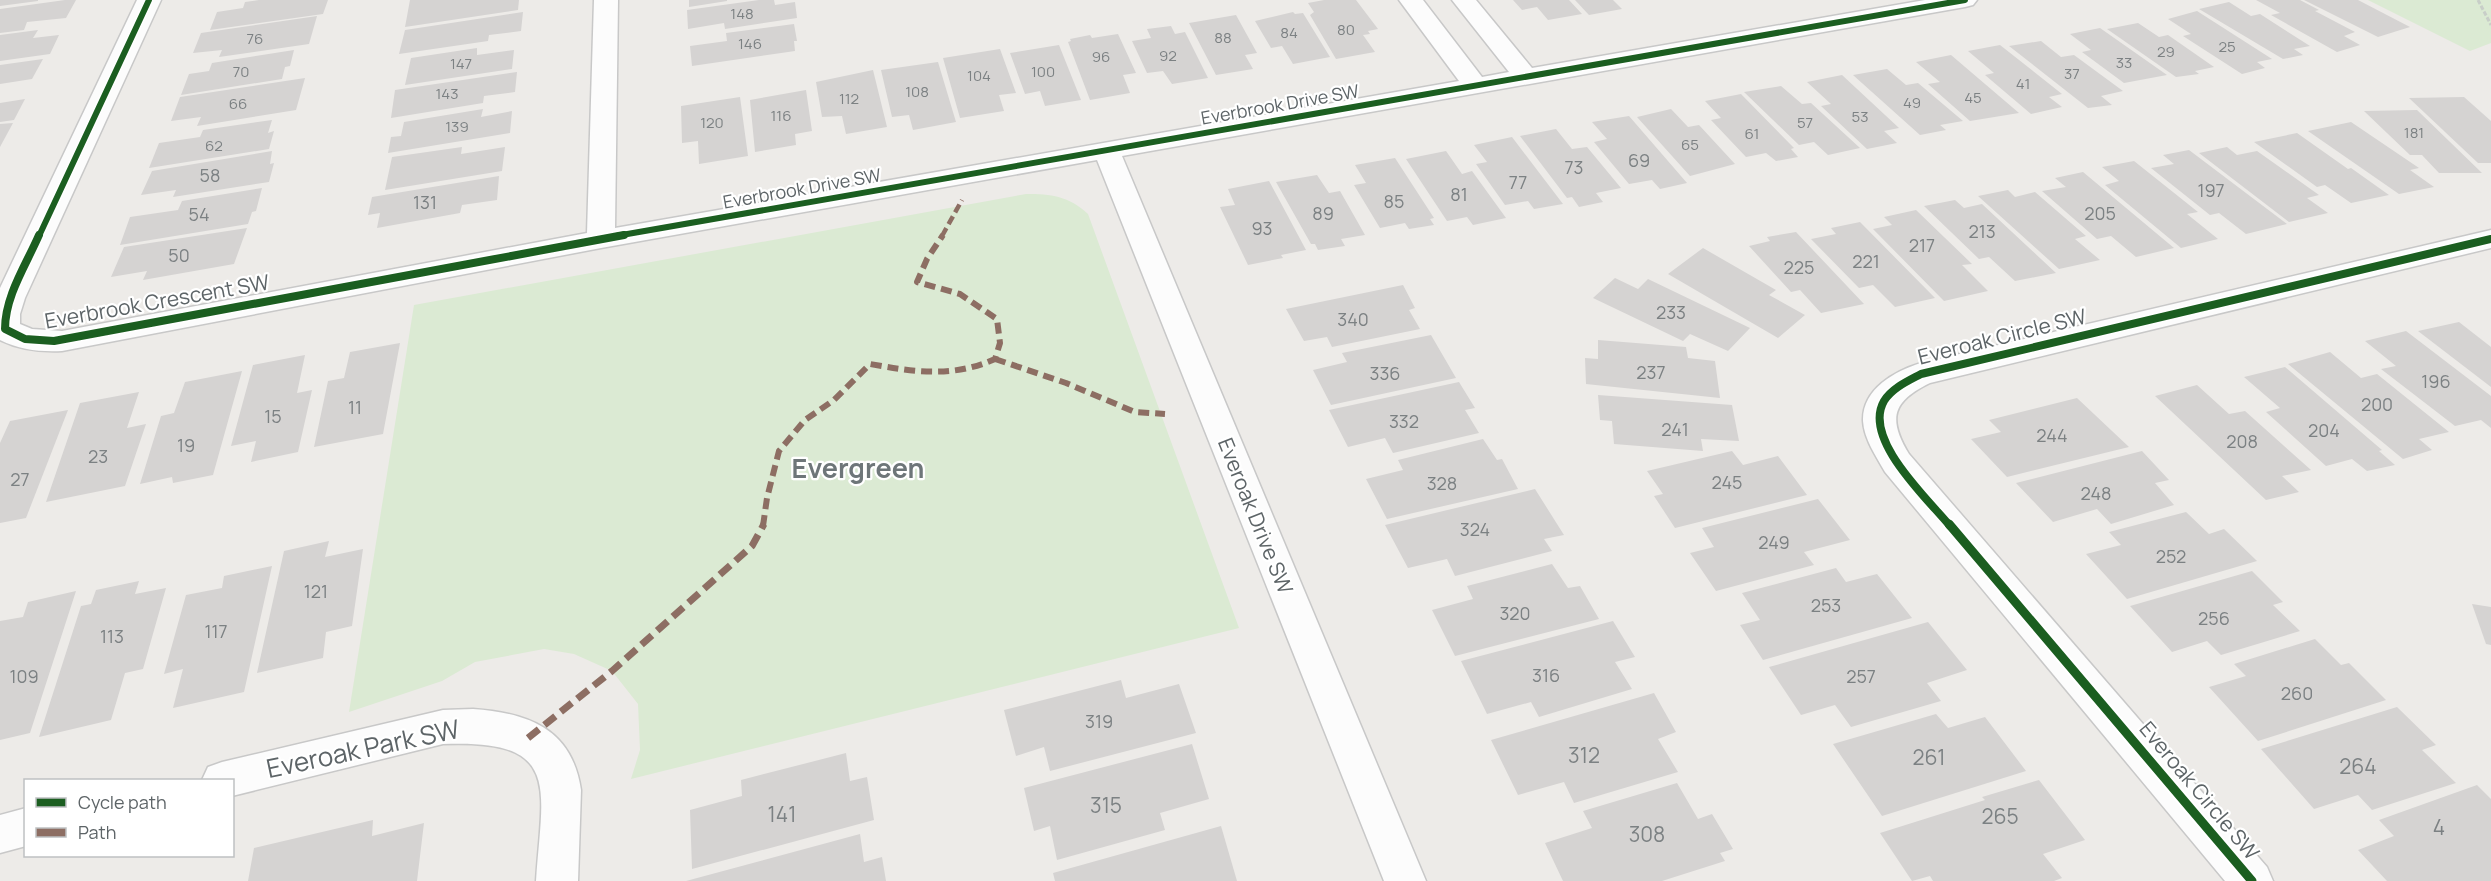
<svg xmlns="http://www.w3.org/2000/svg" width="2491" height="881" viewBox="0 0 2491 881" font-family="Manrope,sans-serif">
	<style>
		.green { fill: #dbead3 }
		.building { fill: #d5d3d2 }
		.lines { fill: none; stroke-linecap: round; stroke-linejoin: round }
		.street-casing { stroke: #c8c8c8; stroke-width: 3 }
		.path { stroke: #c8cec8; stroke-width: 3; stroke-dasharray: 4.5 2; stroke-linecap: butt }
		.street { fill: #fcfcfc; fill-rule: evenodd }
		.quiet-far2 { stroke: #8d6e63; stroke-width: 4.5; stroke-dasharray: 9 4.5; stroke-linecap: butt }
		.quiet-far1 { stroke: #8d6e63; stroke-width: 6; stroke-dasharray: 11 6; stroke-linecap: butt }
		.quiet { stroke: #8d6e63; stroke-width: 7; stroke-dasharray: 14 7; stroke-linecap: butt }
		.cycleway-far2-casing { stroke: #fff; stroke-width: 9 }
		.cycleway-far1-casing { stroke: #fff; stroke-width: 11 }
		.cycleway-casing { stroke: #fff; stroke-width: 13 }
		.cycleway-far2 { stroke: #1b5e20; stroke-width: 6 }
		.cycleway-far1 { stroke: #1b5e20; stroke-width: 8 }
		.cycleway { stroke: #1b5e20; stroke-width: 9 }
		.labels { text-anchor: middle; stroke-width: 4.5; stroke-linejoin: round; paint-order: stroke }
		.far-number-label { font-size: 15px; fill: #7c8183 }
		.far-street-label { font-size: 18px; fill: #5d6467; stroke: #fff }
		.number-label { font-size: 18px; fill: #7c8183 }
		.street-label { font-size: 21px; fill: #5d6467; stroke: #fff }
		.near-number-label { font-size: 21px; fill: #7c8183 }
		.near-street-label { font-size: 26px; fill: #5d6467; stroke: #fff }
		.district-label { font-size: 27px; font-weight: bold; fill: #6e7679; stroke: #fff }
	</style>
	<rect width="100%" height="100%" fill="#edebe8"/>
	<g class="green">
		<path d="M2368,0H2491V43L2470,51Z"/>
		<path d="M1026,194C1051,194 1069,196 1088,214L1239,628L631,779L640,750L638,704L612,671L574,654L544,649L475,662L442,681L349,712L414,305Z"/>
	</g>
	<g class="building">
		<path d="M0,0H38V1L0,6Z"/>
		<path d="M65,0H76L66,18L27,22L24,30L0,33V9Z"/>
		<path d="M259,0H328L323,14L210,30L217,12L243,8L245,2Z"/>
		<path d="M410,0H519L518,10L405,27Z"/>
		<path d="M689,0H727V1L689,7Z"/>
		<path d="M759,0H774L775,5L795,2L797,18L725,29L724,23L688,29L687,10Z"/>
		<path d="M1324,0H1356L1378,29L1368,31L1370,34L1363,35L1375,52L1336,59L1310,15L1314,12L1308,3Z"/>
		<path d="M1513,0H1569L1582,14L1548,20L1537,7L1522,10Z"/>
		<path d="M1575,0H1613L1622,9L1589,15Z"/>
		<path d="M2256,0H2300L2319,10L2315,11L2355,32L2344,36L2360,45L2337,52L2271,15L2280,13Z"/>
		<path d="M2304,0H2358L2410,27L2378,37Z"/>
		<path d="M2229,2L2251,16L2260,14L2310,46L2294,49L2303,55L2283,59L2199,9Z"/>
		<path d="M2197,11L2272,59L2257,62L2265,68L2242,74L2183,36L2191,34L2168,19Z"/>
		<path d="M523,12L521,31L489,35L488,41L399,54L405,30Z"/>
		<path d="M1293,12L1295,14L1303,13L1330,57L1293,64L1282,46L1271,48L1255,21Z"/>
		<path d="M1236,15L1257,53L1245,55L1253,69L1216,75L1189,23Z"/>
		<path d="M317,16L309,44L219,57L222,50L193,53L201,33Z"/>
		<path d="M2138,23L2159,37L2168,35L2214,67L2195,71L2199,74L2176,77L2107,29Z"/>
		<path d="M794,24L797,41H794L795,51L692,66L690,46L727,41L726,33Z"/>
		<path d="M1171,26L1175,34L1185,32L1208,78L1172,84L1163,71L1147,73L1132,41L1151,38L1147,29Z"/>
		<path d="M2100,28L2167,75L2124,83L2082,52L2091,50L2070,34Z"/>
		<path d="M38,30L33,38L59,35L50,54L0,61V35Z"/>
		<path d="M1118,34L1136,73L1123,75L1130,93L1090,100L1068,42L1071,41L1070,39L1090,35L1092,38Z"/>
		<path d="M2041,41L2061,57L2074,55L2123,91L2101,96L2112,105L2088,108L2009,46Z"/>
		<path d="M1059,45L1081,100L1045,106L1040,91L1025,94L1010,53Z"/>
		<path d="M2000,45L2062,94L2049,97L2062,107L2031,114L1985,75L1994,73L1968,51Z"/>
		<path d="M477,48V55L514,50L512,69L405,85L411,58Z"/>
		<path d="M1000,49L1016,93L999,95L1004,111L960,118L943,58Z"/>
		<path d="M294,50L290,66L285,67L282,79L181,95L189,74L209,71L212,63Z"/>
		<path d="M1951,55L2019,113L1970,121L1928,84L1940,82L1916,62Z"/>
		<path d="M43,59L32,79L0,84V65Z"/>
		<path d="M938,62L956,122L913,130L909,115L892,117L881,70Z"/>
		<path d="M1887,69L1906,85L1918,83L1963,121L1940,125L1946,130L1920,135L1853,75Z"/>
		<path d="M873,70L887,127L846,134L842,116L822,117L816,82Z"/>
		<path d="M517,72L515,92L484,96L483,103L391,118L395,90Z"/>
		<path d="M1842,75L1899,128L1884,131L1897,143L1867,149L1821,106L1831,104L1807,82Z"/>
		<path d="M305,78L296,110L197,126L201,117L171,121L180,97Z"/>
		<path d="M1781,86L1802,104L1811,103L1860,148L1828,155L1814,142L1799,145L1744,92Z"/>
		<path d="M806,90L812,131L795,134L796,145L755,152L750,100Z"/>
		<path d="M1741,94L1794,148L1791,149L1798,157L1776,161L1766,153L1746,157L1711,120L1721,118L1705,101Z"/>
		<path d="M740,97L748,156L699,164L698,141L682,143L681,106Z"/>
		<path d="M2464,97L2491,121V163H2478L2409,98Z"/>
		<path d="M25,99L14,120L0,122V103Z"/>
		<path d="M483,109L481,117L512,111L510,133L388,153L391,137L401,136L404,122Z"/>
		<path d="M1671,109L1688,127L1699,125L1735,164L1690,176L1637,117Z"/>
		<path d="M2417,110L2482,173H2439L2422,155H2410L2364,111Z"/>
		<path d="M1629,116L1687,183L1660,189L1652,180L1629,184L1594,142L1607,139L1592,122Z"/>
		<path d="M272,120L268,133L274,131L269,149L149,168L159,143L200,137L203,130Z"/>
		<path d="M2351,122L2419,168L2410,170L2434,187L2399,194L2308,131Z"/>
		<path d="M13,123L0,147V124Z"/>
		<path d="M1556,129L1572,149L1587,147L1621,188L1596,193L1603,202L1579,207L1572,197L1567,198L1520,136Z"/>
		<path d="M2297,133L2348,169L2351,168L2389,195L2351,203L2325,185L2317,187L2254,142Z"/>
		<path d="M1512,137L1563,204L1534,209L1528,201L1505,205L1476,164L1487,162L1474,145Z"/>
		<path d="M462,147L461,154L505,147L502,171L385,190L392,157Z"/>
		<path d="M2227,147L2237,155L2257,151L2319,195L2307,198L2328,213L2289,222L2199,153Z"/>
		<path d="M2189,150L2287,224L2246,234L2219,213L2210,215L2151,168L2174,164L2163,155Z"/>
		<path d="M272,151L270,164L274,163L269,182L173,197L176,190L141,195L152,171Z"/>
		<path d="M1446,151L1462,174L1472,171L1506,218L1473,225L1467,217L1447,221L1406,159Z"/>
		<path d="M1395,158L1434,218L1430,219L1434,225L1409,229L1405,223L1380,228L1354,185L1366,183L1355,165Z"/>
		<path d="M2134,161L2198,212L2187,214L2218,239L2181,248L2105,185L2119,181L2102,167Z"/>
		<path d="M2083,172L2174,248L2136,257L2111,236L2097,239L2042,191L2066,187L2055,178Z"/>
		<path d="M1317,175L1329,193L1340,191L1365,235L1341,239L1345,246L1318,250L1315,244H1311L1276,182Z"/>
		<path d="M499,176L497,200L462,205L460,213L377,228L380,213L368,215L372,197Z"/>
		<path d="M1269,181L1306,250L1281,255L1283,258L1248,265L1220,207L1235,205L1228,189Z"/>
		<path d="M262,188L256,211L252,212L248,224L120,245L130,217L178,210L182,201Z"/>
		<path d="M2008,190L2015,197L2035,192L2086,236L2075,239L2100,260L2059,269L1978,196Z"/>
		<path d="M1955,200L1964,208L1982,204L2056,273L2015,281L1989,257L1979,259L1924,206Z"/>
		<path d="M1916,210L1972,264L1962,265L1988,291L1944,301L1873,229L1892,225L1884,217Z"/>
		<path d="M1860,222L1935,298L1895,307L1873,285L1859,288L1811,239L1836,234L1831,228Z"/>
		<path d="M247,228L234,264L143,280L147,271L111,277L124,247Z"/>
		<path d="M1796,232L1864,304L1821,313L1800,290L1791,292L1749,246L1770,241L1767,237Z"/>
		<path d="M1703,248L1776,290L1769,295L1805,315L1778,338L1668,274Z"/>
		<path d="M1615,278L1638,289L1648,279L1750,328L1728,351L1690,334L1683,341L1593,298Z"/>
		<path d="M1403,285L1415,308L1409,310L1420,329L1332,347L1327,337L1304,341L1286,309Z"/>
		<path d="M2459,322L2491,347V387L2418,331Z"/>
		<path d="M2406,331L2491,396V428L2481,420L2455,426L2381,369L2396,366L2365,341Z"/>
		<path d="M1431,335L1456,378L1331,405L1313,370L1347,362L1342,353Z"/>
		<path d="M1598,340L1686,347L1688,358L1715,361L1720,398L1586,384L1585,358L1598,359Z"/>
		<path d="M400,343L383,434L314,447L328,381L344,378L350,352Z"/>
		<path d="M2330,352L2361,378L2377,374L2449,432L2419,439L2432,450L2403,459L2288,364Z"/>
		<path d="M305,355L297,393L312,390L298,452L251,462L256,441L231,446L253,365Z"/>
		<path d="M2285,367L2382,450L2379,451L2395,465L2367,471L2352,459L2326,466L2266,412L2280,408L2244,377Z"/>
		<path d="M242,371L213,475L173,483L172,477L140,484L161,416L174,413L185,382Z"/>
		<path d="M1459,382L1475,408L1465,410L1479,433L1393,453L1385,438L1348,447L1329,410Z"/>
		<path d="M2197,385L2229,414L2245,411L2311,470L2282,476L2299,492L2266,500L2155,396Z"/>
		<path d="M139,392L127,428L146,424L125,486L46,502L80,403Z"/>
		<path d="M1598,395L1732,405L1739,441L1701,439L1703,451L1614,444L1612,421L1600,420Z"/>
		<path d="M2077,398L2129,447L2007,477L1971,439L2001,432L1989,420Z"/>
		<path d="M68,410L26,518L0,523V443L10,421Z"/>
		<path d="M1483,439L1497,460L1502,459L1518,489L1387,519L1366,479L1403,470L1398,460Z"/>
		<path d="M1732,451L1743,465L1778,456L1807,495L1675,528L1654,496L1663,494L1647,471Z"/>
		<path d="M2142,451L2169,480L2155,483L2174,505L2111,524L2097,509L2053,522L2016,483Z"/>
		<path d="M1535,489L1564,535L1544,539L1552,551L1455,576L1447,559L1408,568L1385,525Z"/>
		<path d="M1818,499L1850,540L1804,552L1814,565L1716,591L1690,553L1714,547L1702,528Z"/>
		<path d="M2186,512L2209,534L2224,529L2257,561L2127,599L2086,554L2121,545L2109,532Z"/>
		<path d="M329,541L325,557L363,549L352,626L326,632L323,658L257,673L284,551Z"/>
		<path d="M1552,564L1568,588L1580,586L1599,619L1455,656L1432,610L1473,599L1467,586Z"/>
		<path d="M272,566L244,692L173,708L183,669L164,674L186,595L222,588L224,576Z"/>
		<path d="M1836,568L1846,582L1877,574L1912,618L1763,660L1740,625L1760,620L1742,593Z"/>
		<path d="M2252,571L2283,602L2273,605L2300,631L2221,655L2207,641L2172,652L2130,606Z"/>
		<path d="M139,581L135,594L166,588L143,669L125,673L111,720L39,737L81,606L91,604L96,590Z"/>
		<path d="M76,591L30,733L0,740V621L23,617L28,602Z"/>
		<path d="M2472,604L2491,607V645L2486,644Z"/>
		<path d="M1613,621L1635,657L1615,662L1632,689L1539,717L1531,702L1487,714L1461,661Z"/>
		<path d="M1928,622L1967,670L1927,683L1941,701L1851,727L1835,705L1801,715L1769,667Z"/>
		<path d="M2315,639L2341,665L2349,663L2386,700L2258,741L2209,687L2246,676L2234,664Z"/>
		<path d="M1121,680L1126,698L1179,684L1196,733L1050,771L1044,747L1016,756L1004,710Z"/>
		<path d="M1654,693L1676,732L1658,739L1678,772L1574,803L1564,782L1518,795L1491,740Z"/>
		<path d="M2397,707L2436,745L2422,750L2456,783L2372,810L2358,795L2314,809L2261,749Z"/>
		<path d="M1936,714L1948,728L1985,717L2026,771L1882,816L1833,744Z"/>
		<path d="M1192,744L1209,799L1160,813L1165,830L1057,860L1050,826L1034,831L1024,788Z"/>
		<path d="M846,753L850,781L867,777L874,820L692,869L690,810L742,796L741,780Z"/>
		<path d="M2039,780L2085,840L2043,854L2062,878L2054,881H1933L1930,876L1912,881L1880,833L1985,800L1982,797Z"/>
		<path d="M1677,783L1698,819L1712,814L1733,849L1720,853L1725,861L1662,881H1563L1545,843L1592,828L1583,811Z"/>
		<path d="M2477,785L2491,799V881H2387L2358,850L2394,836L2379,820Z"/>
		<path d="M373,820L372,836L424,823L417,881H248L254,848Z"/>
		<path d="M1221,826L1237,881H1055L1053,873Z"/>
		<path d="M860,834L864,862L882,857L886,881H686Z"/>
	</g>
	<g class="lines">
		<defs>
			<g id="street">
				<path d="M137,0H161L25,298L20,314V324L32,329L62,331L587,233L594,0H618L615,228L1459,81L1399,0H1423L1482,77L1509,72L1452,0H1476L1532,68L1925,0H1977L1973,5L1965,7L1122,156L1426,881H1384L1097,160L601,248L62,351C40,352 20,350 0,340V288Z"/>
				<path d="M2491,230V248L1930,383C1893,401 1887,418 1909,454L2267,867L2273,881H2225L1885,472C1876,456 1864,439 1863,421C1862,389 1895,371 1921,363Z"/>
				<path d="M473,709C529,713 572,729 581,790L578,881H536C542,787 563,739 443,744L232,796V780H202L208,767L222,762L443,710Z"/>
				<path d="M26,808V846L0,853V815Z"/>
			</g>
		</defs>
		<use href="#street" class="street-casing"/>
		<path class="path" d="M2478,0L2491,25"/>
		<use href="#street" class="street"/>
		<path class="quiet-far2" d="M942,236L962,200"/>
		<g class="quiet-far1">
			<path d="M995,359L1066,383L1135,412L1165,414"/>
			<path d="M763,526L767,498L779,451L805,420L834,400L870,364C914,372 953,378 995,359L1000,343L997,319L960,294L917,282L927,259L943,235"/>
		</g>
		<path class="quiet" d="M528,738L612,671L752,546L764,524"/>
		<defs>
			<g id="cycleway-far2">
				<path d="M39,236L149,0"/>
				<path d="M616,236L1965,0"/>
			</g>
			<g id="cycleway-far1">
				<path d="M39,235C26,265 5,296 5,329L25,339L54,341L624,235"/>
				<path d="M1950,526C1928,499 1862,439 1884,401C1892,388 1908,381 1921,374L2491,239"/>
			</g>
			<path id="cycleway" d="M1949,524L2252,881"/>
		</defs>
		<use href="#cycleway-far2" class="cycleway-far2-casing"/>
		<use href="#cycleway-far1" class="cycleway-far1-casing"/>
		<use href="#cycleway" class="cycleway-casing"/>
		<use href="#cycleway-far2" class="cycleway-far2"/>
		<use href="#cycleway-far1" class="cycleway-far1"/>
		<use href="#cycleway" class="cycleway"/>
	</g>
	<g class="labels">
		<g class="far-number-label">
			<text x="742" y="19">148</text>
			<text x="1346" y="35">80</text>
			<text x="1289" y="38">84</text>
			<text x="1223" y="43">88</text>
			<text x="255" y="44">76</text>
			<text x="750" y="49">146</text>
			<text x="2227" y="52">25</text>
			<text x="2166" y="57">29</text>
			<text x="1168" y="61">92</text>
			<text x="1101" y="62">96</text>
			<text x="2124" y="68">33</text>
			<text x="461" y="69">147</text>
			<text x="241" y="77">70</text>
			<text x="1043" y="77">100</text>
			<text x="2072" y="79">37</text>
			<text x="979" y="81">104</text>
			<text x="2023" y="89">41</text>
			<text x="917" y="97">108</text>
			<text x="447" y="99">143</text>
			<text x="1973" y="103">45</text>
			<text x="849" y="104">112</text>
			<text x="1912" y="108">49</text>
			<text x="238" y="109">66</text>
			<text x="781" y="121">116</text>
			<text x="1860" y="122">53</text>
			<text x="712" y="128">120</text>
			<text x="1805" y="128">57</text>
			<text x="457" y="132">139</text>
			<text x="2414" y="138">181</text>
			<text x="1752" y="139">61</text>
			<text x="1690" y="150">65</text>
			<text x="214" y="151">62</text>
		</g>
		<g class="far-street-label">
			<text transform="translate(1280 105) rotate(-10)" y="6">Everbrook Drive SW</text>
			<text transform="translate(802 189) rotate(-10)" y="6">Everbrook Drive SW</text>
		</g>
		<g class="number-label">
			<text x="1639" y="167">69</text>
			<text x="1574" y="174">73</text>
			<text x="210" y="182">58</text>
			<text x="1518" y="189">77</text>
			<text x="2211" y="197">197</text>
			<text x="1459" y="201">81</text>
			<text x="1394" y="208">85</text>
			<text x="425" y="209">131</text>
			<text x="1323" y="220">89</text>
			<text x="2100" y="220">205</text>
			<text x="199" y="221">54</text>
			<text x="1262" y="235">93</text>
			<text x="1982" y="238">213</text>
			<text x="1922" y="252">217</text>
			<text x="179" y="262">50</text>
			<text x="1866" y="268">221</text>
			<text x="1799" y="274">225</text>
			<text x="1671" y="319">233</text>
			<text x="1353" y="326">340</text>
			<text x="1651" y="379">237</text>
			<text x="1385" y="380">336</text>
			<text x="2436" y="388">196</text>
			<text x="2377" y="411">200</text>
			<text x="355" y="414">11</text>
			<text x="273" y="423">15</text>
			<text x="1404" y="428">332</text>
			<text x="1675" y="436">241</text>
			<text x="2324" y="437">204</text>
			<text x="2052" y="442">244</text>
			<text x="2242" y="448">208</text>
			<text x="186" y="452">19</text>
			<text x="98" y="463">23</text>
			<text x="20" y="486">27</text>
			<text x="1727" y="489">245</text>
			<text x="1442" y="490">328</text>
			<text x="2096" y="500">248</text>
			<text x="1475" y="536">324</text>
			<text x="1774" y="549">249</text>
			<text x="2171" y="563">252</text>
			<text x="316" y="598">121</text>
			<text x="1826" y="612">253</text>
			<text x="1515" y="620">320</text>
			<text x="2214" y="625">256</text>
			<text x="216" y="638">117</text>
			<text x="112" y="643">113</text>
			<text x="1546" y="682">316</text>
			<text x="24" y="683">109</text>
			<text x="1861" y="683">257</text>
			<text x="2297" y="700">260</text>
			<text x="1099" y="728">319</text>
		</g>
		<g class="street-label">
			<text transform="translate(157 302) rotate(-10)" y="7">Everbrook Crescent SW</text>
			<text transform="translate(2002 337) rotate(-14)" y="7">Everoak Circle SW</text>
			<text transform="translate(1255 516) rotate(68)" y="7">Everoak Drive SW</text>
			<text transform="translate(2199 791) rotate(50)" y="7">Everoak Circle SW</text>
		</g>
		<g class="near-number-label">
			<text x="1584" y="763">312</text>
			<text x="1929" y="765">261</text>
			<text x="2358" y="774">264</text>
			<text x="1106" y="813">315</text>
			<text x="782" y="822">141</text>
			<text x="2000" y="824">265</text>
			<text x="2439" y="835">4</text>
			<text x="1647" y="842">308</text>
		</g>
		<g class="near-street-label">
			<text transform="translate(363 749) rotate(-12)" y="9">Everoak Park SW</text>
		</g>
		<g class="district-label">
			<text x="858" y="478">Evergreen</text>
		</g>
	</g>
	<rect x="24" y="779" width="210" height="78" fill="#ffffff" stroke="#bec1c2" stroke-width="1.5"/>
	<rect x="36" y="798" width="30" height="9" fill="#1b5e20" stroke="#bec1c2" stroke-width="1.5"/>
	<text x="78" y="809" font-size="18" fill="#5d6467">Cycle path</text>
	<rect x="36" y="828" width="30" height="9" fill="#8d6e63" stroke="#bec1c2" stroke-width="1.5"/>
	<text x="78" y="839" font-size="18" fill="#5d6467">Path</text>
</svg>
